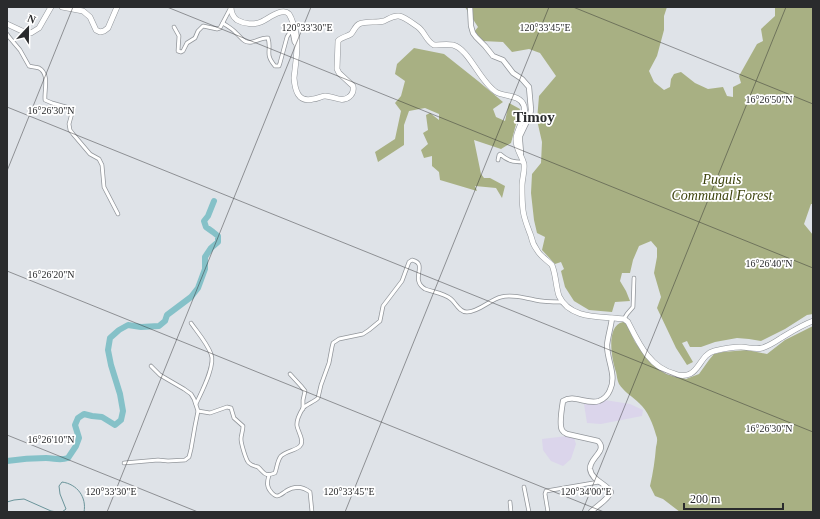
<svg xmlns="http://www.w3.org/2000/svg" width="820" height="519" viewBox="0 0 820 519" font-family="'Times New Roman',serif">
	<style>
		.education { fill: #dbd5eb }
		.forest { fill: #a8b083 }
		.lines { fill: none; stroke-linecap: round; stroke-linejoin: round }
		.stream { stroke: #6a949a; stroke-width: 1 }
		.river { stroke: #85c1c8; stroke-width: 6 }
		.street-casing { stroke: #92969b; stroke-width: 4.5 }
		.secondary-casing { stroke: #92969b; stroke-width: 6 }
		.primary-casing { stroke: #92969b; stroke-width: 6 }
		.street { stroke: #fff; stroke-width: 3 }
		.secondary { stroke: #fff; stroke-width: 4.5 }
		.primary { stroke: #fff; stroke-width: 5 }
		.ticks { fill: none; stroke: #2a2b2d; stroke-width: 1; stroke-opacity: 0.45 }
		.labels { text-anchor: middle; stroke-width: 3.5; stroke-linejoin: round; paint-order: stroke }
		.park-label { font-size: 14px; font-style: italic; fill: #3d430d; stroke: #fff }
		.neighbourhood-label { font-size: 15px; font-weight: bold; fill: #2a2b2d; stroke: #fff }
		.ticks-label { font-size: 10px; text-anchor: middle; fill: #2a2b2d; stroke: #fff; stroke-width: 3.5; stroke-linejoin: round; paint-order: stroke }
	</style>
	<rect width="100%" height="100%" fill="#dfe3e8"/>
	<g class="education">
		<path d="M605,400L630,404L643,410L642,416L601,424L587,423L584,404Z"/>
		<path d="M567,436L574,438L576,444L571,459L563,466L551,461L543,450L542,439Z"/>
	</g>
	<g class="forest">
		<path d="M465,7H667L664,16V30L657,56L649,71L654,82L664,90L670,87L671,79L674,74L681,72L695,83L708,89L723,87L727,96L733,97V87L741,83L739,76L757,44L763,41L761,29L775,16V7H813V204H811L804,224L813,235V314L807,315L785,329L761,341L749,339L737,338L715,342L701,347H690L687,341L682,343L693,362L687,365L676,348L657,308L661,297L654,273L657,257V248L651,241L639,246L633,260L630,273H622L620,281L626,291L630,301L615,302L612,312L589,310L574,301L565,287L561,271L564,269L561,262L555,264L542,250L545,237L537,233L534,220L531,193L532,174L541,163L542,142L537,120L539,96L556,76L540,53L529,49L512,52L503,42L482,41L474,32L478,27Z"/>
		<path d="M414,48L444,54L478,81L503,102L493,109L496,117L505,121L509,103L520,109L511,143L501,149L474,140L481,174L484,178H490L505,186L502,198L496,188L475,186L477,191L440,180L439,172L432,166V156L424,158L421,150L428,144L423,133L428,130L426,115L430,113L439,120V114L425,108L409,111L404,125V145L378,162L375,152L395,139L401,111L395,103L401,96L405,81L395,74L397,64Z"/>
		<path d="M623,322L626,323L635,342L643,353L656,367L668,374L686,379L699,374L709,360L714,354L723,352L747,350L767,354L785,340L813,326V512H680L663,499L655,496L650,486C653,473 655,460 656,447C657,443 658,439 656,435C653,424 648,411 639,403C632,396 624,392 619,384C617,380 617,376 616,372C612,360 605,326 623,322Z"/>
	</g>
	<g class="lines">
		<g class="stream">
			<path d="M7,502L14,500L24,499L51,511L57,512"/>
			<path d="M62,512L66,509L60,494L59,486L62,482C77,484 87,497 84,512"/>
		</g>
		<path class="river" d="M7,461C20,459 33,458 46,458C55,458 59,461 68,458L76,446L79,438L75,425L78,418L84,414L92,416L102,417L115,425L121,420L123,411L120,394L111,365L108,350L110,338L119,330L128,325L141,327L159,326L165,321L167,315L191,297L198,288L205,269V257L211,248L218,242V236L213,232L206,227L204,221L208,216L214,201"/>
		<defs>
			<g id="street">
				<path d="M223,23C227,26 233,29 236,33C241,37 244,44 252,42C258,41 262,37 268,38C272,51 264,53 275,66H279L280,63L287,37L290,32H292L294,42L297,46"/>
				<path d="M174,27L179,36L178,51L181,52L183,51L187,43L195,38L198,31L203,26L217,29L220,28L230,9"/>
				<path d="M7,34L9,37L20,50L29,66C32,67 36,67 39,68C50,74 44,90 45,100L52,103L66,107L71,110L72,113L69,124L70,130L73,134L90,154L99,159L102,165L104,187L118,214"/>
				<path d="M498,160L499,155L500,154C508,161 513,162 523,162"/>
				<path d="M624,319L627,314L633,307L634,278"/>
				<path d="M191,323C198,333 207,343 211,354C216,365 201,393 196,404"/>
				<path d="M290,374L301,386L305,391L303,400V409"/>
				<path d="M198,411L210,413L227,407L231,408L234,418L243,426C243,431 241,435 241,439C241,443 246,461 249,463C252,466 255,466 258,467C265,473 264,477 275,473C277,468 277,461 281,456C286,451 297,450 300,446C305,441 298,432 297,426C296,420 300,413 303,408C307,404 314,402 318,398L321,385L329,363L332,347L333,343L339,339L363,334L369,330L380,321L383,306L402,281L409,262L412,260C429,264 409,279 425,289C433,292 444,293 451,299C456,303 459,312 467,312C479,312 491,299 501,297C512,294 524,298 535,300C544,302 553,302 562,302"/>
				<path d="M124,463L158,460L168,461L185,460L189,457L191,449L195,426L198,411L194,399L191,394L184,389L160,375L151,366"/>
				<path d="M269,475C267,482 266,487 272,493C273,494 275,496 277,496C280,496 283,493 286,491C294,486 302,486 310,492L312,512"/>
				<path d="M524,487L529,512"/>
				<path d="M510,502L511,512"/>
				<path d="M548,512L545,494L546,491L599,482"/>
			</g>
			<g id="secondary">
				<path d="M470,7L471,26L473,33L476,37L485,46L493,56L503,60L513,73L522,79L529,87L531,110L530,115L520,136V141L521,153"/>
				<path d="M591,512C597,505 607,501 611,492C606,483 592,481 590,469C589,458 608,451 598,441L567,434C565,433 563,432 562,430C559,425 562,407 563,401C574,394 587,405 599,401C604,399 608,395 610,390C617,375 607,361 607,345C608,336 611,327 612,318"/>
			</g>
			<g id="primary">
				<path d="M62,7L83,11L90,17L96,30L100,32L104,31L108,28L117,7"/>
				<path d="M231,7C231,13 233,17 237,20C244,24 254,25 261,22C268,19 282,7 289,14C291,17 292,20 293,23C300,40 296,59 294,78C295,90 298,103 313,99C318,99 321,96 325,96C333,96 342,103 349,97C353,94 354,91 353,86L339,73L337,69L338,41C341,37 347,37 351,34C354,31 355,26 359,24C366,21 376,23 384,21C389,19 393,15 399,16C405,17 412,23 418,27C425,32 426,41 434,45C440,45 447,44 453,45C469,49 480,82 496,92C504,97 520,94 524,106C527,115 517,129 516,138C515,149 522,155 524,164C525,171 522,179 522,186C522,193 522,202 523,210C524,219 528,228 531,236C532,241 534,246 537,250C540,256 547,260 552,265L553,268C556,277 556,287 559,296C570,320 602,316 624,319L628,322C639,344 650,368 675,374C680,376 685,376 690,374C700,369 702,354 714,351C722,349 732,347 741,347C748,347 755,350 762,348C769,346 775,342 781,338C791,332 802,325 813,321"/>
				<path d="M7,24L22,31L31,33L39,28L51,7"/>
			</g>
		</defs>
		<use href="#street" class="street-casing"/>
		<use href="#secondary" class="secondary-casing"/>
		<use href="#primary" class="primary-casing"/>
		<use href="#street" class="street"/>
		<use href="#secondary" class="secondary"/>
		<use href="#primary" class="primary"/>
	</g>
	<path class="ticks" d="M167,7L813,268M573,7L813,104M7,107L813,432M7,171L73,7M7,271L604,512M7,435L198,512M107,512L311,7M345,512L549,7M582,512L786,7"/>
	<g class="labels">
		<g class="park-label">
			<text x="722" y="184">Puguis<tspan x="722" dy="16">Communal Forest</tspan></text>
		</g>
		<g class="neighbourhood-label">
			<text x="534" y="122">Timoy</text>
		</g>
	</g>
	<g class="ticks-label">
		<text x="307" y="31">120°33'30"E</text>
		<text x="545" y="31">120°33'45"E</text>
		<text x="769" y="103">16°26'50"N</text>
		<text x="51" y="114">16°26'30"N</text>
		<text x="769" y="267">16°26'40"N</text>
		<text x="51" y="278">16°26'20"N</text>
		<text x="769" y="432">16°26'30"N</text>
		<text x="51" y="443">16°26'10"N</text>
		<text x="111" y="495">120°33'30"E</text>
		<text x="349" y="495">120°33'45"E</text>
		<text x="586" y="495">120°34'00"E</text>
	</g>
	<rect width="820" height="519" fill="none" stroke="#2a2b2d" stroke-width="16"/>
	<g transform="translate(28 28) rotate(22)" stroke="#ffffff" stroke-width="3" paint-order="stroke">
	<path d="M0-3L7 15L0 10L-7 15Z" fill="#2a2b2d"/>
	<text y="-6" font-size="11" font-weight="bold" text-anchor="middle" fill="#2a2b2d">N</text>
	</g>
	<path d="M684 503v6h99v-6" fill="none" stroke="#2a2b2d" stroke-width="2"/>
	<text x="690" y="503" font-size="12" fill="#2a2b2d" stroke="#ffffff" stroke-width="3" paint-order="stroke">200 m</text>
</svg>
